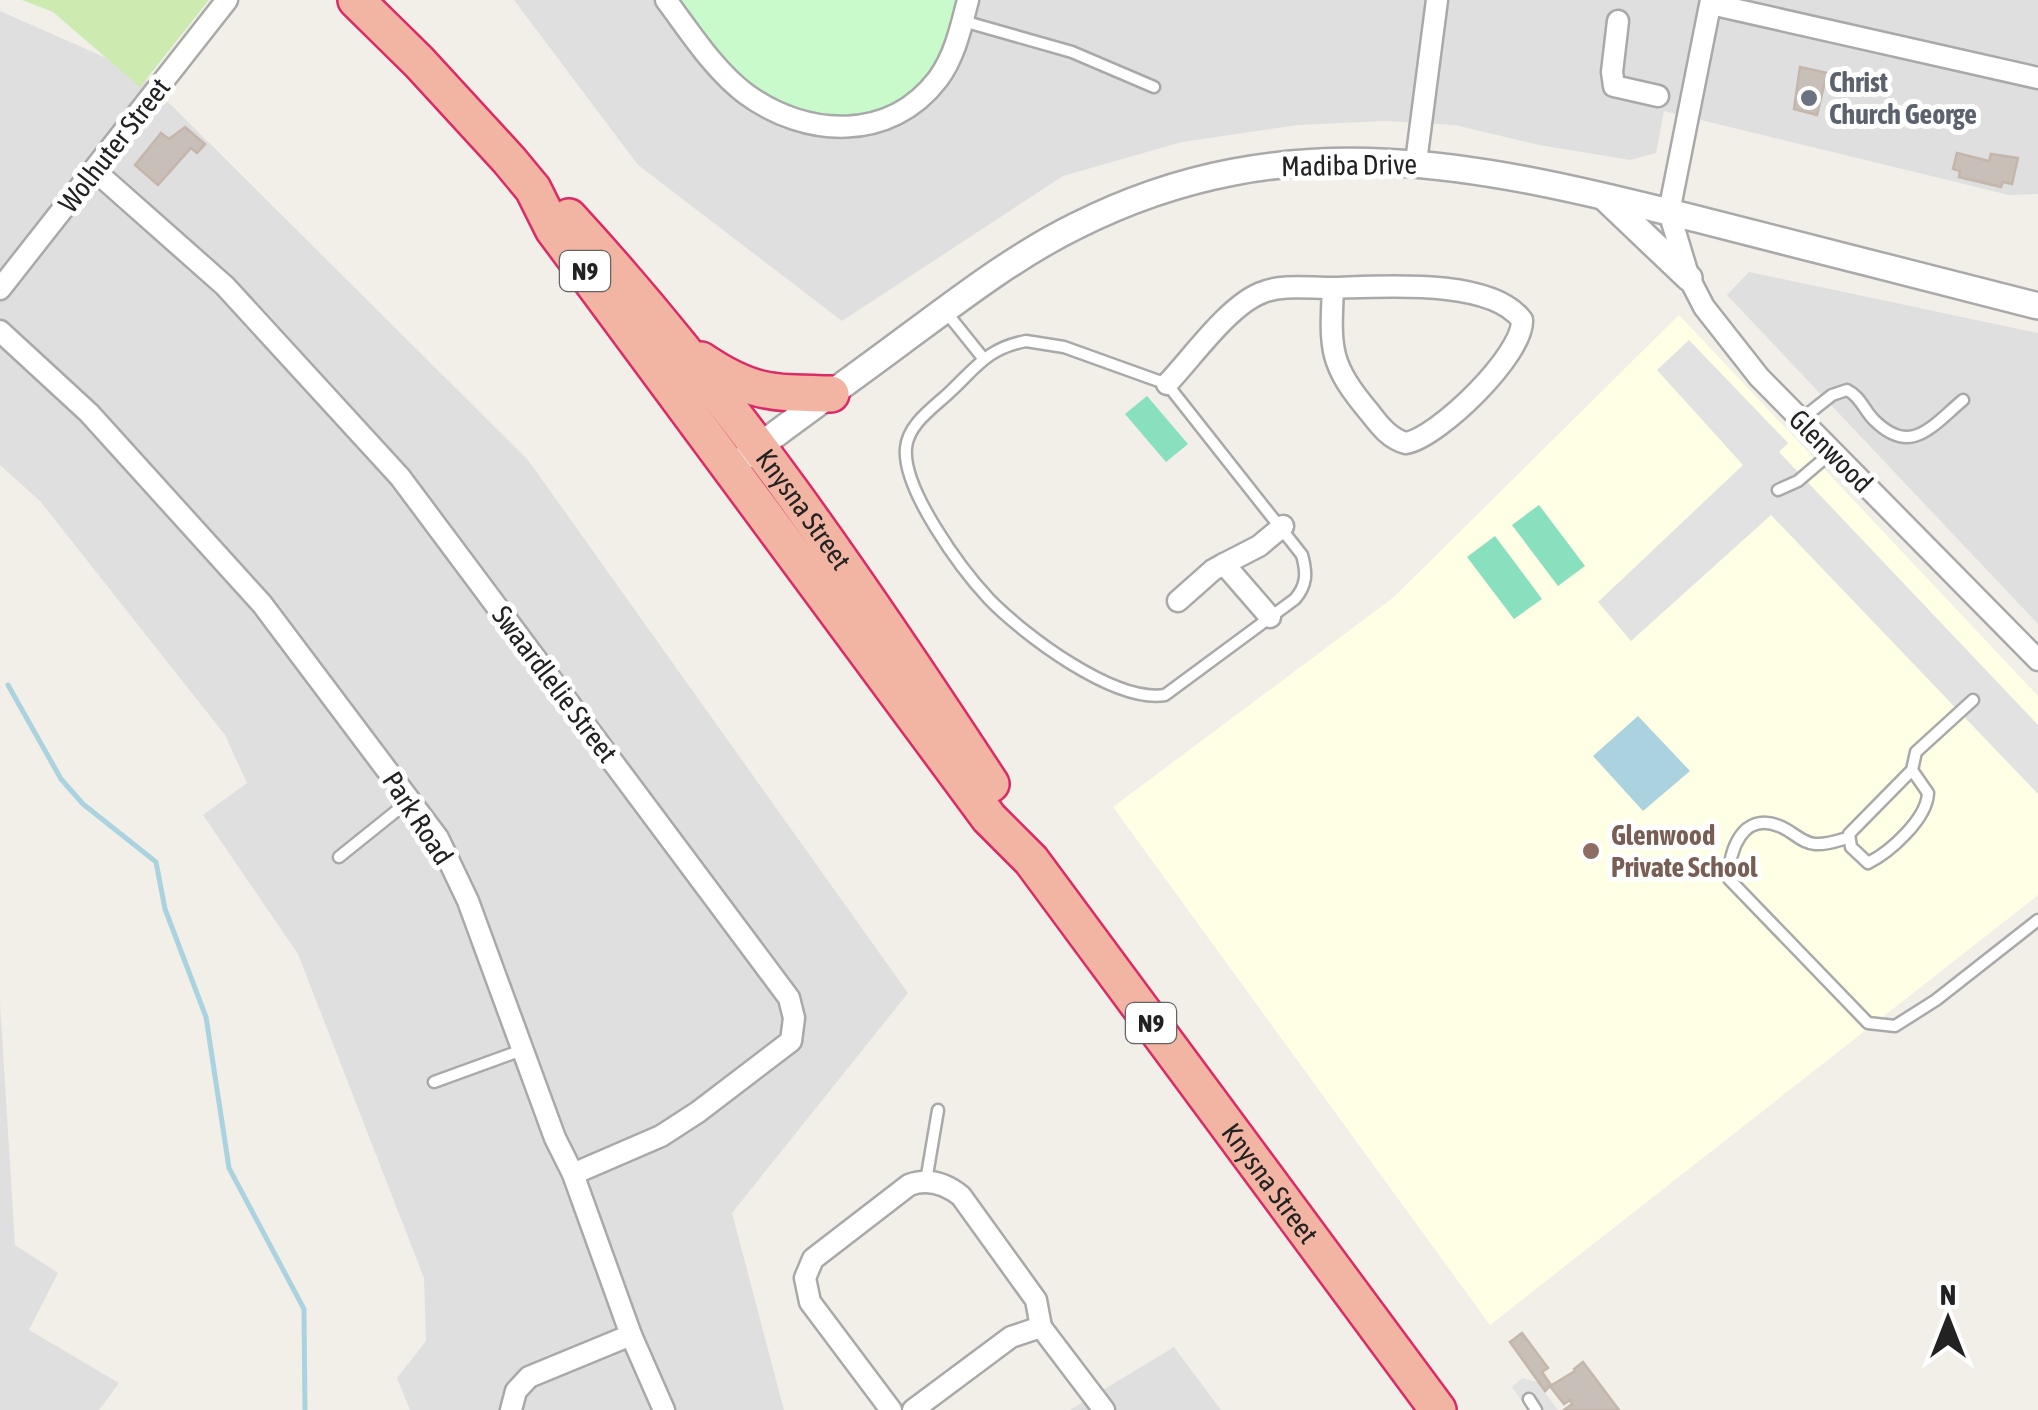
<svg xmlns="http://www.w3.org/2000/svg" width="2038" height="1410" viewBox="0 0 2038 1410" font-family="'Asap Condensed',sans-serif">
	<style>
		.residential { fill: #e0dfdf }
		.education { fill: #ffffe5 }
		.grass { fill: #cdebb0 }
		.park { fill: #c8facc }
		.pitch { fill: #88e0be }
		.parking { fill: #e2e2e2 }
		.water { fill: #aad3df }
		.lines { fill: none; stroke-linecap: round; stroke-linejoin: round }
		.stream { stroke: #aad3df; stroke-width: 5 }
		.building { fill: #c7bfb8; stroke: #c4b6ab; stroke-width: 2.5 }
		.service-casing { stroke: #a9a9a9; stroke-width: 15 }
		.minor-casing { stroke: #a9a9a9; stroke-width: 25 }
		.tertiary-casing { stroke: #a9a9a9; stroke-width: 30 }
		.trunk-casing { stroke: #dc2a67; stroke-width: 40 }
		.service { stroke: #fff; stroke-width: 10 }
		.minor { stroke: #fff; stroke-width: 20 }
		.tertiary { stroke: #fff; stroke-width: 25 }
		.trunk { stroke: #f2b4a3; stroke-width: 35 }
		.worship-dot { fill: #6b7280; stroke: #fff; stroke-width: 4 }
		.education-dot { fill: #8d6e63; stroke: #fff; stroke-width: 4 }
		.labels { text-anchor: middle; stroke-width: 10; stroke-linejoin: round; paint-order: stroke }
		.shield { fill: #fff; stroke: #646464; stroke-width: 2.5 }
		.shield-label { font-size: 25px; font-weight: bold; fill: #222 }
		.worship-label { font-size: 28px; font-weight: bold; fill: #5b616d; stroke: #fff; text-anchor: start }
		.street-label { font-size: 28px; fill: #222; stroke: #fff }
		.education-label { font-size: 28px; font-weight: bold; fill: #785e54; stroke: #fff; text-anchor: start }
	</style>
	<rect width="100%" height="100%" fill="#f2efe9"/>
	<g class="residential">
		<path d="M514,0H2038V194L2009,195L1664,111L1656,153L1630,160L1539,145L1455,125L1385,121L1298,125L1182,142L1063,176L842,321L638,165Z"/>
		<path d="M0,11L138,72L528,460L908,993L732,1213L784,1410H410L397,1378L426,1341L424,1278L298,954L203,815L247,783L225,735L40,501L0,465Z"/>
		<path d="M1749,272L2038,333V624L1727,295Z"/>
		<path d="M0,1002L15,1245L58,1273L29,1330L119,1383L99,1410H0Z"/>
		<path d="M1174,1347L1221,1410H1070Z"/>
	</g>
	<path class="education" d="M1679,315L2038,696V895L1490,1325L1113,807L1394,597Z"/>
	<path class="grass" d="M22,0H209L140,87L53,12Z"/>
	<path class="park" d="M681,0H958C952,21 949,47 937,66C895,130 804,131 748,83C722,61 702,28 681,0Z"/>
	<g class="pitch">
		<path d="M1147,396L1188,444L1166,462L1125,414Z"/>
		<path d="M1539,505L1585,566L1558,586L1512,525Z"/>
		<path d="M1495,536L1542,599L1514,619L1467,557Z"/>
	</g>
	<g class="parking">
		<path d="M1689,340L1788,443L1779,452L2038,725V794L1771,515L1631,641L1598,602L1743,465L1657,370Z"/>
		<path d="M1522,1378L1537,1382L1558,1410H1528L1512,1387Z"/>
	</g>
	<path class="water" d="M1638,716L1690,771L1643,811L1593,756Z"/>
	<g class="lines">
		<path class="stream" d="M8,685L61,779L83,804L156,862L165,909L206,1017L229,1168L304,1309L305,1410"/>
	</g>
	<g class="building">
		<path d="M1800,67L1827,73L1817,115L1794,109Z"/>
		<path d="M185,127L205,144L197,153L191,148L158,185L135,165L161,133L169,139Z"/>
		<path d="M1957,153L1989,161L1991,154L2018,158L2012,184L2003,182L2001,187L1959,177L1960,171L1953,169Z"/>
		<path d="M1522,1333L1548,1368L1542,1372L1551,1385L1545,1391L1510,1342Z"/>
		<path d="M1583,1362L1619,1410H1564L1572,1404L1570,1400L1564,1404L1550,1386L1575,1371L1574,1369Z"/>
	</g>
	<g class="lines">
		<defs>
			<g id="service">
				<path d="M963,21L1072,52L1154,87"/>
				<path d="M946,312L983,358"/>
				<path d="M1026,341L1064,347L1167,384L1302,555C1307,573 1307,585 1295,599L1165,695C1114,703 1024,635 989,599C961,569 902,489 906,448C908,423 936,406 952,390C978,365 989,348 1026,341Z"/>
				<path d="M1799,421L1832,395L1847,390C1860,396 1864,410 1874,420C1911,457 1932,426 1963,400"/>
				<path d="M1778,490L1798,481L1832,452"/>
				<path d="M1912,770L1928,793C1927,819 1890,852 1868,863L1851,847L1849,834L1912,770L1916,752L1973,700"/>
				<path d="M1847,838C1837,841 1826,845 1815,844C1801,843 1793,831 1779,826C1742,811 1729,851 1729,879L1868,1023L1895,1026L1936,1000L2038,920"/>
				<path d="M339,857L410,800"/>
				<path d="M434,1082L522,1050"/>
				<path d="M926,1181L938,1110"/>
				<path d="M1529,1399L1536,1410"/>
			</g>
			<g id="minor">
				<path d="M666,0C690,32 714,70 746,94C806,138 890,142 938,79C955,56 961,27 968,0"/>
				<path d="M1711,0L1669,212L1689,278L1704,307L1759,377L2038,660"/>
				<path d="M1711,4L2038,78"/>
				<path d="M1618,21L1612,72L1614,86L1658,96"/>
				<path d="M1416,162L1437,0"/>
				<path d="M94,170L225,286L400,477L789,998L794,1018L791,1041L698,1112L661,1136L573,1174"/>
				<path d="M0,289L227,0"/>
				<path d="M0,331L89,413L262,604L438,838L468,901L555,1138L573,1174L631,1335L664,1410"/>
				<path d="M1167,384C1192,358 1228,306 1261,293C1281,284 1308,288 1330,288C1378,287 1490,277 1522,320C1524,354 1439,437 1406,443C1390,439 1380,426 1370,413C1329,364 1330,350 1333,288"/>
				<path d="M1178,601L1213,570L1224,564"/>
				<path d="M1270,617L1224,564L1259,546L1283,526"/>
				<path d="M511,1410L516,1391L529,1377L631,1335"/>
				<path d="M891,1410L810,1302L805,1278L813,1259L909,1185C928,1178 946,1184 961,1196L1036,1300L1041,1327"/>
				<path d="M913,1410L1011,1337L1041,1327L1104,1410"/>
			</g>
			<g id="tertiary">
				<path d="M1606,199L1689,278"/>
				<path d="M748,455C798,417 849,381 900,343C956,302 1013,257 1076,226C1288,119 1483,165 1701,220C1814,248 1925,278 2038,306"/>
			</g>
			<g id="trunk">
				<path id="s1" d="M356,0L419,62L509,160L533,189L553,229L989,818L1031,860L1438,1410"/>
				<path id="s2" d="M569,217C729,391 862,587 991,784"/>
				<path d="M701,360C751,394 772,393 831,394"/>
			</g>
		</defs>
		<use href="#service" class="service-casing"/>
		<use href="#minor" class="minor-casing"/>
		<use href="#tertiary" class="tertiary-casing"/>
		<use href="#trunk" class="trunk-casing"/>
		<use href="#service" class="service"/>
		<use href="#minor" class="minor"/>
		<use href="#tertiary" class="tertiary"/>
		<use href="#trunk" class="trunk"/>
	</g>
	<circle class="worship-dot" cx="1809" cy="98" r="10"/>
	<circle class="education-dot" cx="1591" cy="851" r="10"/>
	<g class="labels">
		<g class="shield">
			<rect x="560" y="251" width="50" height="40" rx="8"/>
			<rect x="1126" y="1003" width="50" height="40" rx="8"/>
		</g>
		<g class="shield-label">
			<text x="585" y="280">N9</text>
			<text x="1151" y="1032">N9</text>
		</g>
		<g class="worship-label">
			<text x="1829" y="92">Christ<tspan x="1829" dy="32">Church George</tspan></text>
		</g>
		<g class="street-label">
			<text transform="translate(114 145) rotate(-52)" y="10">Wolhuter Street</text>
			<text transform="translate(1349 165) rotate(-1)" y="10">Madiba Drive</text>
			<text transform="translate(1831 451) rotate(45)" y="10">Glenwood</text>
			<text dy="10" stroke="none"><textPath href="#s2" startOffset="375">Knysna Street</textPath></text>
			<text transform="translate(555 684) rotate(53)" y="10">Swaardlelie Street</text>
			<text transform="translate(418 818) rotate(57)" y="10">Park Road</text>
			<text dy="10" stroke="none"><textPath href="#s1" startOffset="1498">Knysna Street</textPath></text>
		</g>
		<g class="education-label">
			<text x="1611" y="845">Glenwood<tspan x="1611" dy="32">Private School</tspan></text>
		</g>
	</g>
	<g transform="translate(1948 1320)" stroke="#ffffff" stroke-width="8" paint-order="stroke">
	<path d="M0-8L18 38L0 25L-18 38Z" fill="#222222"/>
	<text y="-15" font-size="28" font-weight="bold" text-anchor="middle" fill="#222222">N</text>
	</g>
</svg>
